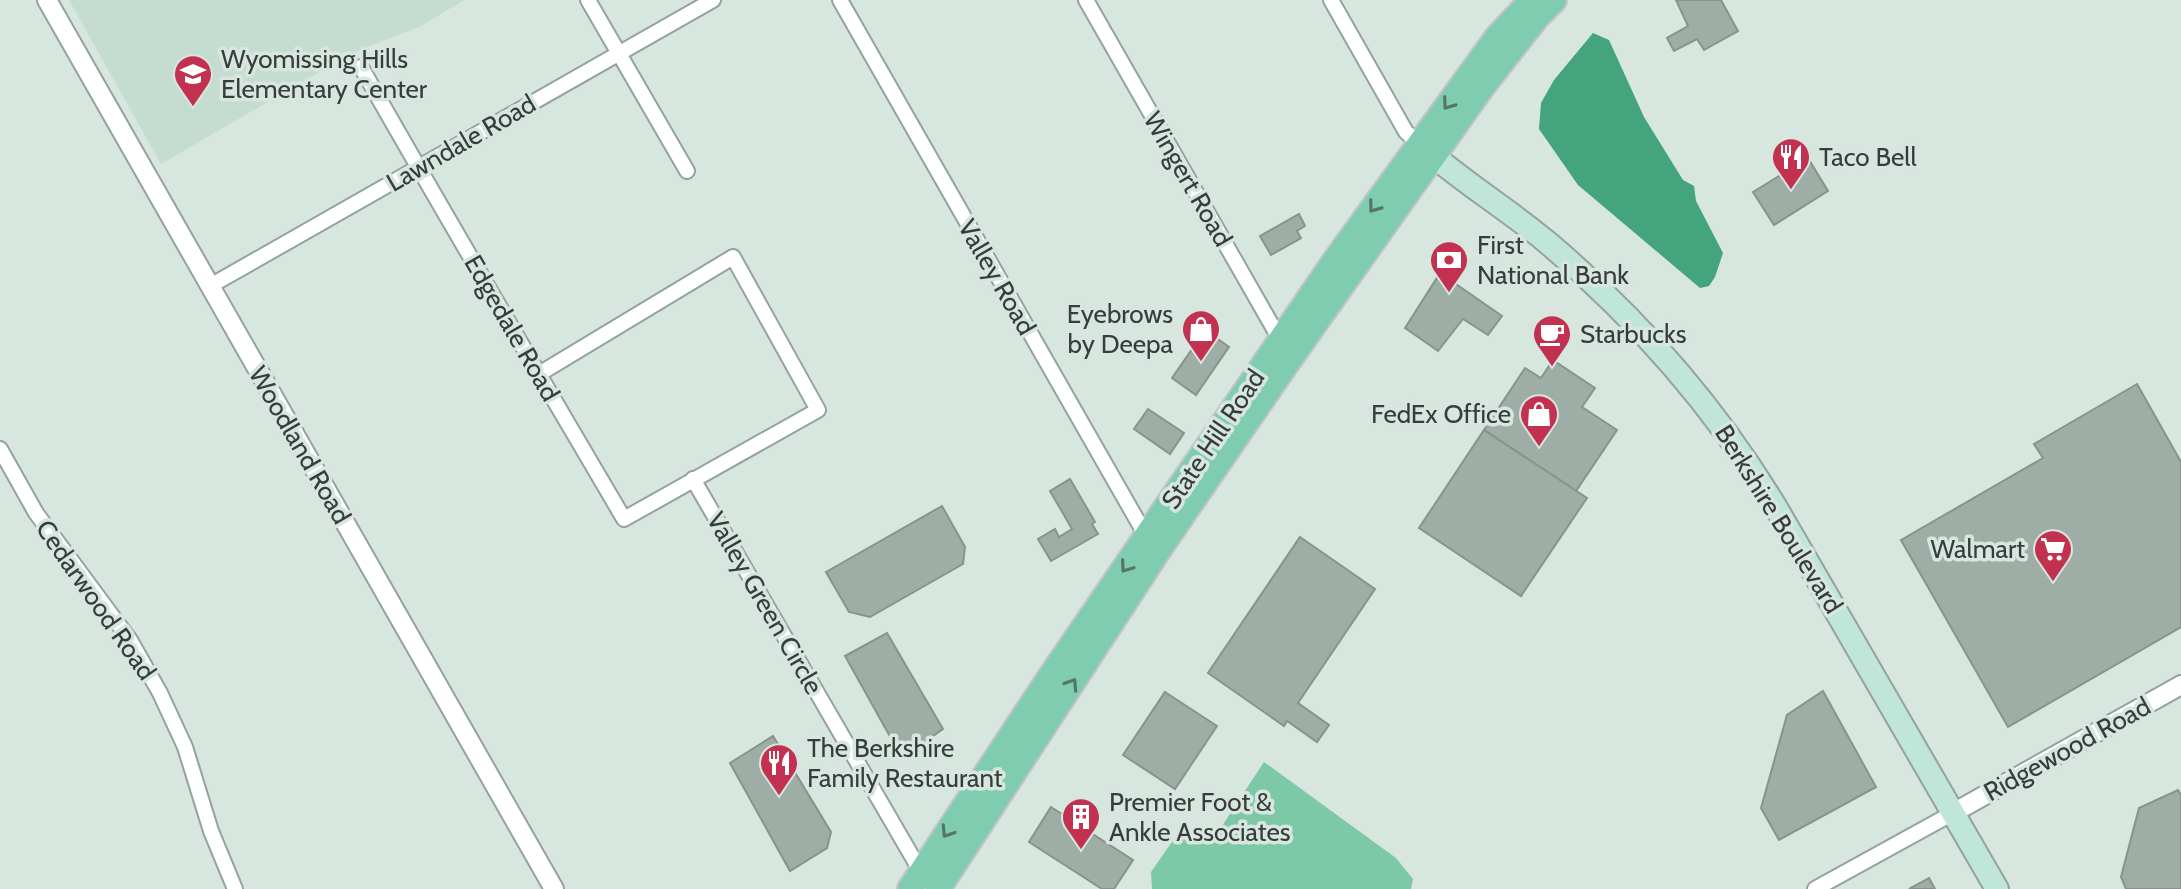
<svg xmlns="http://www.w3.org/2000/svg" width="2181" height="889" viewBox="0 0 2181 889" font-family="Cabin,sans-serif">
	<style>
		.built { fill: #c5dcd1 }
		.green { fill: #7dc8a6 }
		.water { fill: #43a47d }
		.building { fill: #9eada5; stroke: #86948d; stroke-width: 2 }
		.lines { fill: none; stroke-linecap: round; stroke-linejoin: round }
		.minor-casing { stroke: #94a39b; stroke-width: 18 }
		.tertiary-casing { stroke: #94a39b; stroke-width: 22 }
		.secondary-casing { stroke: #94a39b; stroke-width: 26 }
		.primary-casing { stroke: #c3c5c4; stroke-width: 28 }
		.minor { stroke: #fff; stroke-width: 14 }
		.tertiary { stroke: #fff; stroke-width: 18 }
		.secondary { stroke: #bfe6d8; stroke-width: 22 }
		.primary { stroke: #80ccb0; stroke-width: 24 }
		.oneway { stroke: #547669 }
		.labels { text-anchor: middle; stroke-width: 7; stroke-linejoin: round; paint-order: stroke }
		.poi-label { font-size: 26px; fill: #373d3a; stroke: #d7e6df; text-anchor: start }
		.street-label { font-size: 26px; fill: #373d3a; stroke: #d7e6df }
	</style>
	<rect width="100%" height="100%" fill="#d7e6df"/>
	<path class="built" d="M69,0H464L421,26L352,53L161,164Z"/>
	<path class="green" d="M1264,762L1396,858L1413,879L1411,889H1152L1151,872L1181,829H1220Z"/>
	<path class="water" d="M1593,33L1609,40L1644,117L1683,180L1694,186L1696,201L1723,253L1715,277L1709,286L1700,288L1578,185L1539,129L1541,103L1554,80Z"/>
	<g class="building">
		<path d="M1676,0H1721L1738,31L1704,50L1697,39L1674,51L1667,38L1688,26Z"/>
		<path d="M1808,158L1828,191L1774,225L1753,192Z"/>
		<path d="M1299,214L1305,226L1297,231L1301,238L1271,255L1260,236Z"/>
		<path d="M1440,273L1502,316L1488,335L1463,319L1438,351L1405,328Z"/>
		<path d="M1208,332L1229,347L1196,395L1172,378L1195,345L1198,347Z"/>
		<path d="M1553,360L1595,388L1582,407L1617,430L1576,491L1484,430L1525,368L1541,378Z"/>
		<path d="M2137,384L2181,462V627L2008,727L1901,540L2043,458L2034,444Z"/>
		<path d="M1148,409L1184,433L1170,454L1134,429Z"/>
		<path d="M1484,430L1587,498L1521,596L1419,528Z"/>
		<path d="M1070,479L1095,522L1092,524L1098,534L1051,561L1038,539L1055,529L1059,537L1072,529L1050,491Z"/>
		<path d="M942,506L965,547L963,564L870,617L849,612L826,572Z"/>
		<path d="M1300,537L1375,589L1298,703L1329,725L1317,742L1287,721L1284,726L1208,673Z"/>
		<path d="M887,633L943,729L902,758L845,656Z"/>
		<path d="M1823,691L1876,787L1779,840L1761,808L1787,715Z"/>
		<path d="M1165,692L1217,726L1175,789L1123,755Z"/>
		<path d="M773,736L831,832L827,848L790,871L730,763Z"/>
		<path d="M2178,790L2181,795V889H2126L2121,877L2139,808Z"/>
		<path d="M1051,807L1133,860L1114,889H1102L1029,842Z"/>
		<path d="M1929,878L1935,889H1909Z"/>
	</g>
	<g class="lines">
		<defs>
			<g id="minor">
				<path d="M588,0L687,171"/>
				<path d="M840,0L1149,541"/>
				<path d="M1086,0L1282,343"/>
				<path d="M1331,0L1406,132L1419,144"/>
				<path d="M361,67C447,219 536,369 624,519L818,410L733,257L539,374"/>
				<path d="M210,286L713,0"/>
				<path d="M0,449L36,513L130,640L160,693L185,747L211,831L235,889"/>
				<path d="M693,479L924,877"/>
				<path d="M1815,889L1953,813"/>
			</g>
			<g id="tertiary">
				<path d="M47,0L554,889"/>
				<path d="M1953,813L2181,685"/>
			</g>
			<path id="secondary" d="M1422,146C1462,182 1508,209 1548,243C1638,319 1714,406 1775,506L1997,889"/>
			<g id="primary">
				<path d="M910,889L1052,674L1336,259L1498,36L1532,0"/>
				<path d="M938,889L1160,548L1292,356L1483,86L1537,17L1554,0"/>
			</g>
		</defs>
		<use href="#minor" class="minor-casing"/>
		<use href="#tertiary" class="tertiary-casing"/>
		<use href="#secondary" class="secondary-casing"/>
		<use href="#primary" class="primary-casing"/>
		<use href="#minor" class="minor"/>
		<use href="#tertiary" class="tertiary"/>
		<use href="#secondary" class="secondary"/>
		<use href="#primary" class="primary"/>
	</g>
	<defs><path id="oneway-chevron" d="M-2-3.5L2.5 0L-2 3.5" fill="none" stroke-width="1.6" stroke-linecap="round" stroke-linejoin="round" transform="scale(2)"/></defs>
	<g class="oneway">
		<use href="#oneway-chevron" transform="translate(1448 104) rotate(126)"/>
		<use href="#oneway-chevron" transform="translate(1374 207) rotate(126)"/>
		<use href="#oneway-chevron" transform="translate(1126 567) rotate(125)"/>
		<use href="#oneway-chevron" transform="translate(1072 684) rotate(-57)"/>
		<use href="#oneway-chevron" transform="translate(947 832) rotate(123)"/>
	</g>
	<defs>
		<symbol id="school-pin" viewBox="-11 -11 22 30"><path d="M0 17L-7.5 6A9.5 9.5 0 1 1 7.5 6Z" fill="#c23250" stroke="#d7e6df"/><path d="M0-5L7-2L0 1L-7-2ZM-4 1L0 2.5L4 1V4Q0 6-4 4Z" fill="#fff"/></symbol>
		<symbol id="restaurant-pin" viewBox="-11 -11 22 30"><path d="M0 17L-7.5 6A9.5 9.5 0 1 1 7.5 6Z" fill="#c23250" stroke="#d7e6df"/><path d="M-5-6h1v4h1v-4h1v4h1v-4h1v5L-1.5 .5V6h-2V.5L-5-1ZM5-6V6H3V1.5H1.5Q1.5-4 5-6Z" fill="#fff"/></symbol>
		<symbol id="bank-pin" viewBox="-11 -11 22 30"><path d="M0 17L-7.5 6A9.5 9.5 0 1 1 7.5 6Z" fill="#c23250" stroke="#d7e6df"/><path d="M-6-4H6V4H-6ZM0-2.3a2.3 2.3 0 1 0 0 4.6a2.3 2.3 0 1 0 0-4.6Z" fill="#fff"/></symbol>
		<symbol id="shop-pin" viewBox="-11 -11 22 30"><path d="M0 17L-7.5 6A9.5 9.5 0 1 1 7.5 6Z" fill="#c23250" stroke="#d7e6df"/><path d="M-5-2.5h2.3a2.7 3.5 0 0 1 5.4 0H5L5.5 6h-11ZM-1.5-2.5h3a1.5 2.3 0 0 0-3 0Z" fill="#fff"/></symbol>
		<symbol id="cafe-pin" viewBox="-11 -11 22 30"><path d="M0 17L-7.5 6A9.5 9.5 0 1 1 7.5 6Z" fill="#c23250" stroke="#d7e6df"/><path d="M-5.5-4.5H6V0H3Q3 3.5 0 3.5H-2.5Q-5.5 3.5-5.5 0ZM3-3.2v2h1.7v-2ZM-6 4.5H4V6H-6Z" fill="#fff"/></symbol>
		<symbol id="supermarket-pin" viewBox="-11 -11 22 30"><path d="M0 17L-7.5 6A9.5 9.5 0 1 1 7.5 6Z" fill="#c23250" stroke="#d7e6df"/><path d="M-6-5.5h2.5l.6 2H6L4.5 2H-2.5L-4.4-4H-6ZM-1.5 3.2a1.3 1.3 0 1 0 .1 0ZM3 3.2a1.3 1.3 0 1 0 .1 0Z" fill="#fff"/></symbol>
		<symbol id="building-pin" viewBox="-11 -11 22 30"><path d="M0 17L-7.5 6A9.5 9.5 0 1 1 7.5 6Z" fill="#c23250" stroke="#d7e6df"/><path d="M-4-6H4V6H1V3H-1V6H-4ZM-2.5-4.3h1.7v1.8h-1.7ZM.8-4.3h1.7v1.8H.8ZM-2.5-1h1.7V.8h-1.7ZM.8-1h1.7V.8H.8Z" fill="#fff"/></symbol>
	</defs>
	<g fill-rule="evenodd">
		<use href="#school-pin" x="171" y="52" width="44" height="60"/>
		<use href="#restaurant-pin" x="1769" y="135" width="44" height="60"/>
		<use href="#bank-pin" x="1427" y="238" width="44" height="60"/>
		<use href="#shop-pin" x="1179" y="307" width="44" height="60"/>
		<use href="#cafe-pin" x="1530" y="312" width="44" height="60"/>
		<use href="#shop-pin" x="1517" y="392" width="44" height="60"/>
		<use href="#supermarket-pin" x="2031" y="527" width="44" height="60"/>
		<use href="#restaurant-pin" x="757" y="741" width="44" height="60"/>
		<use href="#building-pin" x="1059" y="795" width="44" height="60"/>
	</g>
	<g class="labels">
		<g class="poi-label">
			<text x="221" y="68">Wyomissing Hills<tspan x="221" dy="30">Elementary Center</tspan></text>
			<text x="1819" y="166">Taco Bell</text>
			<text x="1477" y="254">First<tspan x="1477" dy="30">National Bank</tspan></text>
			<text x="1173" y="323" text-anchor="end">Eyebrows<tspan x="1173" dy="30">by Deepa</tspan></text>
			<text x="1580" y="343">Starbucks</text>
			<text x="1511" y="423" text-anchor="end">FedEx Office</text>
			<text x="2025" y="558" text-anchor="end">Walmart</text>
			<text x="807" y="757">The Berkshire<tspan x="807" dy="30">Family Restaurant</tspan></text>
			<text x="1109" y="811">Premier Foot &amp;<tspan x="1109" dy="30">Ankle Associates</tspan></text>
		</g>
		<g class="street-label">
			<text transform="translate(461 143) rotate(-30)" y="9">Lawndale Road</text>
			<text transform="translate(1188 179) rotate(60)" y="9">Wingert Road</text>
			<text transform="translate(997 277) rotate(60)" y="9">Valley Road</text>
			<text transform="translate(512 328) rotate(60)" y="9">Edgedale Road</text>
			<text transform="translate(1213 439) rotate(-56)" y="9">State Hill Road</text>
			<text transform="translate(300 445) rotate(60)" y="9">Woodland Road</text>
			<text transform="translate(1779 519) rotate(58)" y="9">Berkshire Boulevard</text>
			<text transform="translate(96 600) rotate(55)" y="9">Cedarwood Road</text>
			<text transform="translate(765 603) rotate(60)" y="9">Valley Green Circle</text>
			<text transform="translate(2067 749) rotate(-29)" y="9">Ridgewood Road</text>
		</g>
	</g>
</svg>
